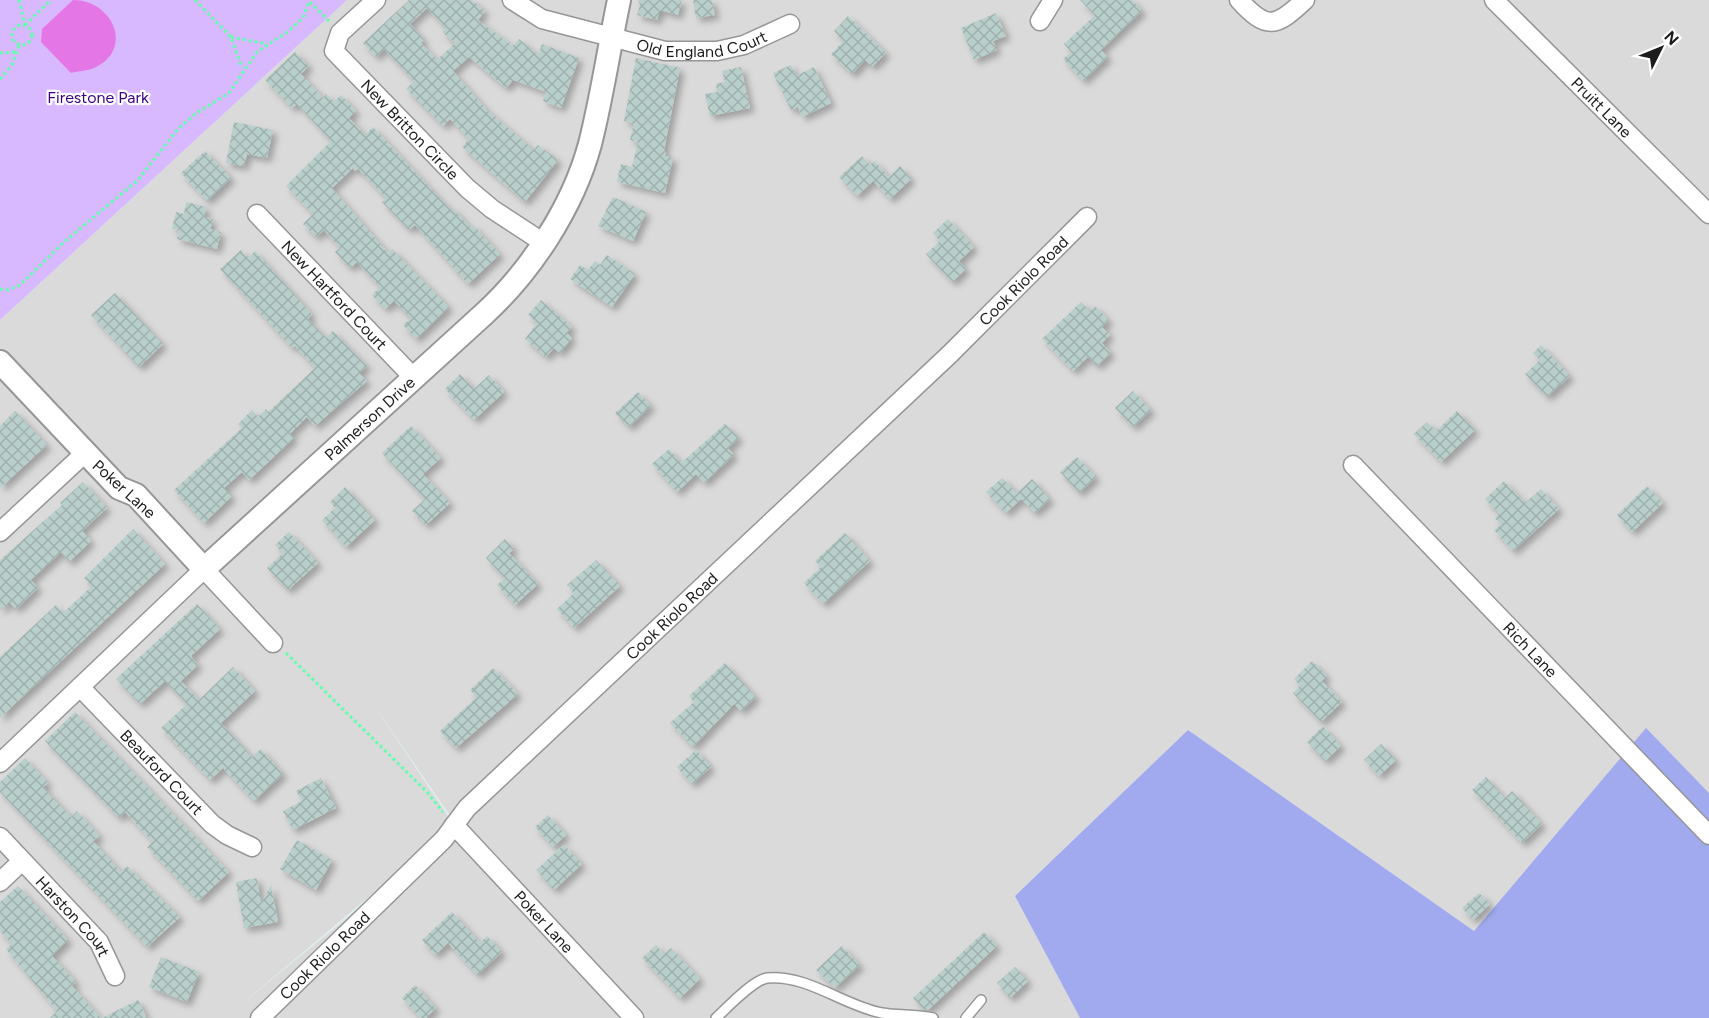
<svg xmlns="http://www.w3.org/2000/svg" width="1709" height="1018" viewBox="0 0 1709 1018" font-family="Figtree,sans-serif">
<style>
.residential{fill:#d9dad9;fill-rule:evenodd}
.grass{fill:#a1aaee}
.park{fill:#d8b8fe}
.pitch{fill:#e576e6}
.building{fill:url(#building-cross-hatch);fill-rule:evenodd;filter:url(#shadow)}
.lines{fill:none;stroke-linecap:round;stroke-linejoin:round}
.service-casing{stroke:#969696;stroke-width:12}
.minor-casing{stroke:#969696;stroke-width:21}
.tertiary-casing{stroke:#969696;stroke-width:26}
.path{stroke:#61ffad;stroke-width:3;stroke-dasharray:3 3;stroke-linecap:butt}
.service{stroke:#fff;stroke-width:9}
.minor{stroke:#fff;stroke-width:18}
.tertiary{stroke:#fff;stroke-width:22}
.labels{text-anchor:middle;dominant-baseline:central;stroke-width:4.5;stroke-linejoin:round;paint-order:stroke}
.street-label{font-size:16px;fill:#1c1c1c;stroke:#fff}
.park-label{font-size:16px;fill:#3d0183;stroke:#fff}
</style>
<defs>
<pattern id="building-cross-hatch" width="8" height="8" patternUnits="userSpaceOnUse" patternTransform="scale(1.5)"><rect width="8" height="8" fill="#b9cfcb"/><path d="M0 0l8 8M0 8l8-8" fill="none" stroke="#9eb1ae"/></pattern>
<filter id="shadow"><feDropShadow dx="4.5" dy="4.5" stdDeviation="3" flood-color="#0004"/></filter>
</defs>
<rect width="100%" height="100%" fill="#e0eeef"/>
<path class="residential" d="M347,0H1709V793L1646,729L1474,931L1188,730L1015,896L1080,1018H0V320ZM369,698L458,827L238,1007L454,825Z"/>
<path class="grass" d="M1646,728L1709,793V1018H1080L1015,896L1188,730L1474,931Z"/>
<path class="park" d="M0,0H347L0,320Z"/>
<path class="pitch" d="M73,0C113,0 135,50 94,68C87,71 78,71 71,73L41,42L42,29Z"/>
<g class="building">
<path d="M409,0H472L485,11L478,20L513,46L519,39L538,55L542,44L579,58L561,108L543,101L546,92L513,80L506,88L469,57L453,71L487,110L534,150L538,145L558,160L525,202L462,147L469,139L450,119L443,126L406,89L414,81L384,49L376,57L363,43ZM427,8L446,28L442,32L455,43L437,60L421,43L424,40L410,24Z"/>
<path d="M638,0H682L678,15L660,10L657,20L637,15L640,5Z"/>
<path d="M693,0H712L715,15L696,18Z"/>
<path d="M1080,0H1132L1142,11L1101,50L1108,57L1083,81L1063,59L1071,52L1064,44L1095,15Z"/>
<path d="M996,13L1006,36L993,41L997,50L974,60L961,28Z"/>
<path d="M848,16L886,53L872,67L865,60L852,74L831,54L844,41L834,31Z"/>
<path d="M295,52L309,66L301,74L323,98L326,94L334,102L341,95L356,111L349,118L365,135L373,127L451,210L453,208L470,227L473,225L500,254L468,284L415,225L409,230L382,202L386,198L358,169L355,171L353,168L332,188L388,253L392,249L449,307L416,339L403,325L411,318L394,301L385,309L372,295L380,287L357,262L350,268L335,252L340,248L324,230L316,237L303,224L313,214L286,186L331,141L297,104L292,108L265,80Z"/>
<path d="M636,58L680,68L664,151L666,152L665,156L673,158L665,193L617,182L621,164L632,167L638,142L630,140L634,123L624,121Z"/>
<path d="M791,65L796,76L814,67L831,103L802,117L798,107L791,110L773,73Z"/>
<path d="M741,67L750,108L710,116L705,94L717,92L716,84L725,82L722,71Z"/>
<path d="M234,122L273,130L267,158L247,154L244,166L226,163Z"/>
<path d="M205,151L231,178L207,201L181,173Z"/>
<path d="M862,156L870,165L874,161L889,177L900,166L911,179L890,199L873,181L857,196L839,177Z"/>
<path d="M613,197L646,212L633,241L598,226Z"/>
<path d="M186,202L206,207L204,217L213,219L210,229L221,232L217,249L177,239L179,230L172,229L176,212L184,214Z"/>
<path d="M948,219L974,247L959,261L966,269L952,282L926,254L940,241L933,233Z"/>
<path d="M241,250L248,258L255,251L312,314L308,319L326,338L333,331L367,366L359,373L367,381L315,426L307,417L290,434L294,438L249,480L242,472L224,488L232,496L204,523L174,490L242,428L238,424L252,410L258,417L266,409L268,412L315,368L295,346L292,348L220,269Z"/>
<path d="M607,255L635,274L612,307L570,279L580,265L588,270L595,261L600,265Z"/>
<path d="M115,293L163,344L139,367L91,315Z"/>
<path d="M541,300L572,327L567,333L572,338L560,353L554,348L546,357L525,339L537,323L528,315Z"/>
<path d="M1081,302L1090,311L1095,306L1109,320L1102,327L1110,335L1102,343L1111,353L1097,366L1088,357L1073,371L1042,339Z"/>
<path d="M1541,345L1570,376L1547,397L1525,374L1540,360L1533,353Z"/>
<path d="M460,374L474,389L489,375L504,392L474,420L445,389Z"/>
<path d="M1133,391L1151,410L1133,427L1115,408Z"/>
<path d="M638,392L651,406L629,427L615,413Z"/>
<path d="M15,411L47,445L0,488V426Z"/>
<path d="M1457,411L1475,430L1441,462L1414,434L1427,422L1436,431Z"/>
<path d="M725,424L739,438L728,448L734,455L704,483L696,474L677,492L652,464L669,449L681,463Z"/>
<path d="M411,426L441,458L423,474L450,503L426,525L412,511L425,499L382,453Z"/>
<path d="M1077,457L1096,477L1079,493L1060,472Z"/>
<path d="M1002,478L1017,493L1032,479L1050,499L1035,513L1021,499L1006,513L986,492Z"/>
<path d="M1504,481L1525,503L1541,489L1559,509L1513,551L1494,530L1501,525L1495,518L1499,514L1485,499Z"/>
<path d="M83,482L107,508L82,531L91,541L69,562L61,552L31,580L38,588L16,609L9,602L0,611V560L62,505L60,503Z"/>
<path d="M1647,486L1663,503L1632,532L1617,515Z"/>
<path d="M345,487L375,520L346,547L322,520L335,508L330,502Z"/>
<path d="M133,529L165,564L0,718V657L56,605L63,613L92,586L84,578Z"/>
<path d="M289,532L318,563L288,590L267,568L283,553L275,545Z"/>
<path d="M845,533L870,561L823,604L804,583L821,567L815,561Z"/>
<path d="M505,539L514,549L509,553L538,584L515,605L497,585L505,578L486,558Z"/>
<path d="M596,560L620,586L574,628L557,609L574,593L567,585Z"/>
<path d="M197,604L220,629L191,656L198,665L181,681L199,700L233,667L255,691L221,723L252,757L261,749L283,774L254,801L223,768L210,780L161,728L187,704L165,681L140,704L116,679Z"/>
<path d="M1312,661L1327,676L1322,681L1342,702L1321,722L1293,693L1300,686L1294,679Z"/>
<path d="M725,663L756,697L741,711L734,704L693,747L670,723L694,702L689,696Z"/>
<path d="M493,668L518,694L456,748L440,731L477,697L470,690Z"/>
<path d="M75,712L229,872L198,901L147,847L153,842L125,812L119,818L45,741Z"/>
<path d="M1323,726L1341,746L1325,761L1307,742Z"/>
<path d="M1381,744L1396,760L1379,776L1364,760Z"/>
<path d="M696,750L711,767L692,784L677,767Z"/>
<path d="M25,758L48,783L43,787L71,817L77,811L100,836L93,841L121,872L127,866L180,917L147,947L0,792V782Z"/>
<path d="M1486,777L1505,798L1512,791L1542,824L1522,843L1472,790Z"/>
<path d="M321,778L336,808L293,830L283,811L302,801L296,791Z"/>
<path d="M548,815L566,835L553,847L535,827Z"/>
<path d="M297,840L332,860L316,890L280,869Z"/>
<path d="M564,845L582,864L554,890L536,870Z"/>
<path d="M257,878L261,903L271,885L278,922L244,928L236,882Z"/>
<path d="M18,886L68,940L52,956L76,982L72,986L101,1018H50L57,1011L6,949L12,944L0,931V902Z"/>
<path d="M1479,893L1490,904L1473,920L1462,908Z"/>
<path d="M452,912L480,943L487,936L502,952L477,975L448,943L435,955L422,940Z"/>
<path d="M984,932L997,946L928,1010H925L913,998Z"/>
<path d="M656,945L664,954L671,948L700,979L680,998L642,958Z"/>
<path d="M842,946L860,965L835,988L816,970Z"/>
<path d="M161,957L199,972L187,1002L149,987Z"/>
<path d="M1015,967L1028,981L1010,998L997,983Z"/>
<path d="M415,985L436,1008L426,1018H420L402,998Z"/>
<path d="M138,1000L147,1018H102Z"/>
</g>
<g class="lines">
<defs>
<g id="service">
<path d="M716,1018C727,1008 753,980 767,978C807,974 844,1006 882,1013C899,1016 916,1014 933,1018"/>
<path d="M966,1018L981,1000"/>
</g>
<g id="minor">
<path id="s1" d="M376,0L340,33L334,51L467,188L492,209L544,243"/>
<path id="s2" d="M512,0L542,19L665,51H717L744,45L790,24"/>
<path d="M1239,0C1267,31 1276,27 1305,0"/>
<path id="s3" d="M1494,0L1709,214"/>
<path d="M1040,21L1053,0"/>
<path id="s4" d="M257,214L413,377"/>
<path id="s5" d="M1353,465L1709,835"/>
<path d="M0,532L85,453"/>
<path id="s6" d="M80,687L212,824L227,835L252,847"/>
<path d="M0,763L204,569L273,643"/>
<path id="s7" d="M454,825L634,1018"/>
<path id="s8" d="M0,837L99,942L115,976"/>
<path d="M0,882L22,861"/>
<path id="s9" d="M260,1018L444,839L467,808L950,354L1087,217"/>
</g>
<g id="tertiary">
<path id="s10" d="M0,362L119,488L136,495L204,569L484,314C531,271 573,207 590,144C602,97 609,48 619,0"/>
</g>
</defs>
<use href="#service" class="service-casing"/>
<use href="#minor" class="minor-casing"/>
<use href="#tertiary" class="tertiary-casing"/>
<g class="path">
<path d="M19,0L25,25"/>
<path d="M195,0L231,37L242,68"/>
<path d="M310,2L331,23"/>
<circle cx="22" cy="35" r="10"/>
<path d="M25,25L51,0"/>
<path d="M231,37L267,44"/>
<path d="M0,53L17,52"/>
<path d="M0,79L12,65L19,45"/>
<path d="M0,289L8,290L20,285L64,242L138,180L177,130L195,114L229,93L257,52L286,33L303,18L309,1"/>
<path d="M286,653L427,792L443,812"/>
</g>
<use href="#service" class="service"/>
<use href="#minor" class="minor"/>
<use href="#tertiary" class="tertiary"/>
</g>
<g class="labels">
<g class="street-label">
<text stroke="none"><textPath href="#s2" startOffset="200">Old England Court</textPath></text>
<text stroke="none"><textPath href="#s3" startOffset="152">Pruitt Lane</textPath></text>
<text stroke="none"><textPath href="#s1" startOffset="177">New Britton Circle</textPath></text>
<text stroke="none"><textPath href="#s9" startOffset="1062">Cook Riolo Road</textPath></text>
<text stroke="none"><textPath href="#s4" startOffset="112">New Hartford Court</textPath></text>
<text stroke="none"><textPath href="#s10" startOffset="516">Palmerson Drive</textPath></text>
<text transform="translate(124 489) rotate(42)">Poker Lane</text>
<text stroke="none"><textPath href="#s9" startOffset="576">Cook Riolo Road</textPath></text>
<text stroke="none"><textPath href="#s5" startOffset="256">Rich Lane</textPath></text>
<text stroke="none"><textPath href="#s6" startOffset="118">Beauford Court</textPath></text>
<text stroke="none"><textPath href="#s8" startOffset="108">Harston Court</textPath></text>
<text stroke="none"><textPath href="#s7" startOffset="132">Poker Lane</textPath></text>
<text stroke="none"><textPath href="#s9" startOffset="90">Cook Riolo Road</textPath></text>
</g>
<g class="park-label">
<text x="98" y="97">Firestone Park</text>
</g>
</g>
<g transform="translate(1661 48) rotate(47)" stroke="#ffffff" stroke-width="4.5" paint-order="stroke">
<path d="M0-4.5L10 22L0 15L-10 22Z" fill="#1c1c1c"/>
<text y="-9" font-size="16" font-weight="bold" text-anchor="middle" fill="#1c1c1c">N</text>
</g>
</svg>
